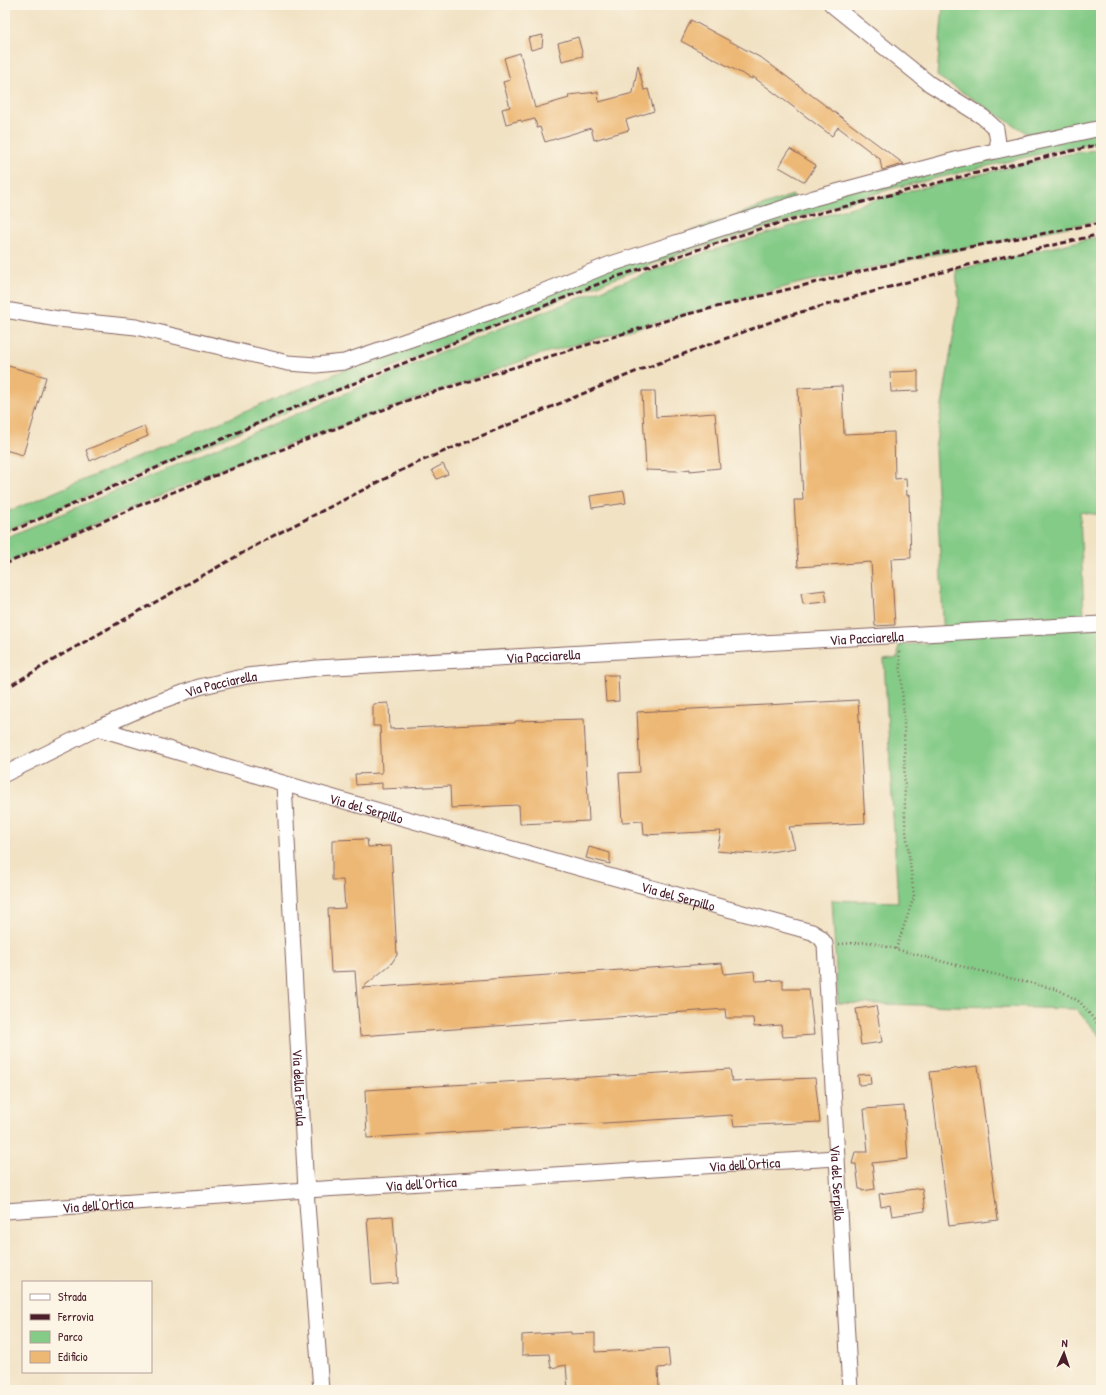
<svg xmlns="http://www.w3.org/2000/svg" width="1106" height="1395" viewBox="0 0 1106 1395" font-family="'Patrick Hand',sans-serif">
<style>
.green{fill:#84cb87;stroke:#677559}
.building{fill:#edb874}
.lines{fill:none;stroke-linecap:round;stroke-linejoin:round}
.street-casing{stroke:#846361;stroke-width:17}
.path{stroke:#846361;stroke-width:2.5;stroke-dasharray:1 3;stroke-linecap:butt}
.street{stroke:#fff;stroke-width:15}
.rail{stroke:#4a1f2b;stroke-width:3;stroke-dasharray:6 3;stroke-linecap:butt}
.labels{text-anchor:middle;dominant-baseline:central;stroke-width:3.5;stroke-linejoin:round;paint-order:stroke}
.street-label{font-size:14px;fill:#4a1f2b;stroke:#fcf5e5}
</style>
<rect width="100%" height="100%" fill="#fcf5e5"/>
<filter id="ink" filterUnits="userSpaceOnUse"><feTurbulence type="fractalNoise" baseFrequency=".025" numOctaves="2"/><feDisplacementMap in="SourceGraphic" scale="8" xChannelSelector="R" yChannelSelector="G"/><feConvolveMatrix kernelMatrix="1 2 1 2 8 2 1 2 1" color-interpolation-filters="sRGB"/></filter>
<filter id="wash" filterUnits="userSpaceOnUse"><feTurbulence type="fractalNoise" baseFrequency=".012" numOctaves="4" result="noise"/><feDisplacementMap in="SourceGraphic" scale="16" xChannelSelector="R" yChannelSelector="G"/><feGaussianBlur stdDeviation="0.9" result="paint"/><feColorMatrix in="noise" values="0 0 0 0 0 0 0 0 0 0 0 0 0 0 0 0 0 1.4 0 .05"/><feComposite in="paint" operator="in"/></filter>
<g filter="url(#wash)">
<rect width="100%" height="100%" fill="#f1e2c4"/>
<g class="green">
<path d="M943,5H1101V143L1061,149L890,189L674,256L485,328L5,531V513L589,267L793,195L799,202L1031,136L937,76Z"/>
<path d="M1101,149V220L800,283L541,354L229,466L5,563V538L487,333L676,262L891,195L1063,155Z"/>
<path d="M1101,236V515L1080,512L1084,618L1101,617V1037L1076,1009L838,1003L832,900L898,902L884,660L898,658L899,645L944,642L935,449L959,301L956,270Z"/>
</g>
<g id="blocks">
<g class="building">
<path d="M691,20L763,59L904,164L882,170L880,159L838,127L832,136L752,76V79L681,41Z"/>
<path d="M543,35L542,47L531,50L528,38Z"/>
<path d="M578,37L583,56L562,61L558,43Z"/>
<path d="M520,53L535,108L569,98L568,95L598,92L599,102L633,93L638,65L644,90L648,89L654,111L626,120L629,130L594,140L591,128L545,142L540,127L537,128L535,119L522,122L521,120L506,124L502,109L510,107L503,82L510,80L504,58Z"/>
<path d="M790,149L816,165L805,182L779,167Z"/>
<path d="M5,365L46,377L23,455L5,450Z"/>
<path d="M918,371V391L891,392L890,372Z"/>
<path d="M842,386L844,434L894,432L895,479L906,478L907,496L909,495L911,558L891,559L895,625L875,626L871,562L798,567L794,500H803L798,388Z"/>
<path d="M642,391H655L656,417L715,413L720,468L690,471V469L677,471L646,470Z"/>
<path d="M144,426L148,436L90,461L86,450Z"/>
<path d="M443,464L448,474L437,479L432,470Z"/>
<path d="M624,491L626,503L592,508L590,496Z"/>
<path d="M825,590L827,602L803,604L801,593Z"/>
<path d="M604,675H618L619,701L606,702Z"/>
<path d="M858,700L865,823L789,827L795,848L758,854L738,853L717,851L721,831L644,835L643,821L622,822L619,773L640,772L637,712Z"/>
<path d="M388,703V705H389L390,729L515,723V721L584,719L589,821L520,824L519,805L451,808L450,786L382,789V783L356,785L355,774L382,773L380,726H373V704Z"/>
<path d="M367,839L368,847L391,846L397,955L391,964L362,988L722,963L724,974L754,971L755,981L783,980V989H809L814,1035L783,1037L781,1025L754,1027L753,1018H726L725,1009L360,1036L355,971L331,972L328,909L345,908L343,880H332V840Z"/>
<path d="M589,847L610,853V864L586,858Z"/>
<path d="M876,1006L882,1042L861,1045L856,1009Z"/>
<path d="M978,1066L998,1220L949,1226L930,1072Z"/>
<path d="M730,1069L732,1081L815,1078L820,1122L734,1126L732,1115L367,1138L365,1090Z"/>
<path d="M870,1074L871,1084L859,1085L858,1075Z"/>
<path d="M904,1106L908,1159L872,1163L875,1189L862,1191L861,1189H859L856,1164H852L855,1152H868L864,1109Z"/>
<path d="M922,1188L925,1211L892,1216L890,1205L881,1207L879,1194Z"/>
<path d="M393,1216L398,1283L372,1285L367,1218Z"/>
<path d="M571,1332V1334L595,1333V1352L668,1348L670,1367L658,1368L659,1388L627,1390H568L566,1365L551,1368L549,1354L522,1355V1335Z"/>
</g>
</g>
</g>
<g filter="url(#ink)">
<use href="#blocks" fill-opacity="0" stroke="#846361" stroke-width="1"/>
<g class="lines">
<defs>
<g id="street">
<path d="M832,5L930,84L983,117L996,129L999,150"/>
<path d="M5,310L58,319L136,327L288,363L316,365L344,362L505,307L608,265L814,198L963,158L1101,128"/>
<path id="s1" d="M98,728C335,800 573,867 812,932L820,937L825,944L850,1390"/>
<path id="s2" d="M5,774L98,728L150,705L199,687L247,676L317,668L1101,624"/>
<path id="s3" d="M284,784L306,1190L321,1390"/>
<path id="s4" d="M5,1211L306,1190L837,1158"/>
</g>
</defs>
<use href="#street" class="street-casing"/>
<g class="path">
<path d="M839,944L869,942L952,964L1059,990L1080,1002L1101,1028"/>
<path d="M896,949L914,897L905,822L904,716L899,649"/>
</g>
<use href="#street" class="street"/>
<g class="rail">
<path d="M5,534L286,411L613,278L765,227L968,175L1101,144"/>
<path d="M5,564L145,503L411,399L684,315L931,254L1101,223"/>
<path d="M5,689L65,653L271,537L414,464L640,370L787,316L964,266L1101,234"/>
</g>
</g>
</g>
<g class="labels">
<g class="street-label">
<text stroke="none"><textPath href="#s2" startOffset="883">Via Pacciarella</textPath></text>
<text stroke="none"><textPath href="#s2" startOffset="559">Via Pacciarella</textPath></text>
<text stroke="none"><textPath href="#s2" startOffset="235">Via Pacciarella</textPath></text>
<text stroke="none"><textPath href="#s1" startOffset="280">Via del Serpillo</textPath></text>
<text stroke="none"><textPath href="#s1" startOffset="604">Via del Serpillo</textPath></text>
<text stroke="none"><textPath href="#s3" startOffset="304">Via della Ferula</textPath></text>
<text stroke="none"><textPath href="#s4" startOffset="741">Via dell'Ortica</textPath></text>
<text stroke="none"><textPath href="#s4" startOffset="417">Via dell'Ortica</textPath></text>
<text stroke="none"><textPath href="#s1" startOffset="1000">Via del Serpillo</textPath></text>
<text stroke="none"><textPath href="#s4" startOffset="93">Via dell'Ortica</textPath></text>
</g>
</g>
<rect width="1106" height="1395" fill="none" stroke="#fcf5e5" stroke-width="20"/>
<rect x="22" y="1281" width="130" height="92" fill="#fcf5e5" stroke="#b59f9b"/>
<rect x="30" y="1294" width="20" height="6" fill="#ffffff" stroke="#b59f9b"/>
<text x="58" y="1301" font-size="12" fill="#4a1f2b">Strada</text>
<rect x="30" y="1314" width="20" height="6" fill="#4a1f2b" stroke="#b59f9b"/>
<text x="58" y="1321" font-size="12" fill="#4a1f2b">Ferrovia</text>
<rect x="30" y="1331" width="20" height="12" fill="#84cb87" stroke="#b59f9b"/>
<text x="58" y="1341" font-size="12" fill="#4a1f2b">Parco</text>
<rect x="30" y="1351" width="20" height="12" fill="#edb874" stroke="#b59f9b"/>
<text x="58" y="1361" font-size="12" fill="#4a1f2b">Edificio</text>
<g transform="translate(1064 1353) rotate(3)" stroke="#fcf5e5" stroke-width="3" paint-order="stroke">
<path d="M0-3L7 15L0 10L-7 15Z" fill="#4a1f2b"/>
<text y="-6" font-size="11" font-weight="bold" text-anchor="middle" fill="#4a1f2b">N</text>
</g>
</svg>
